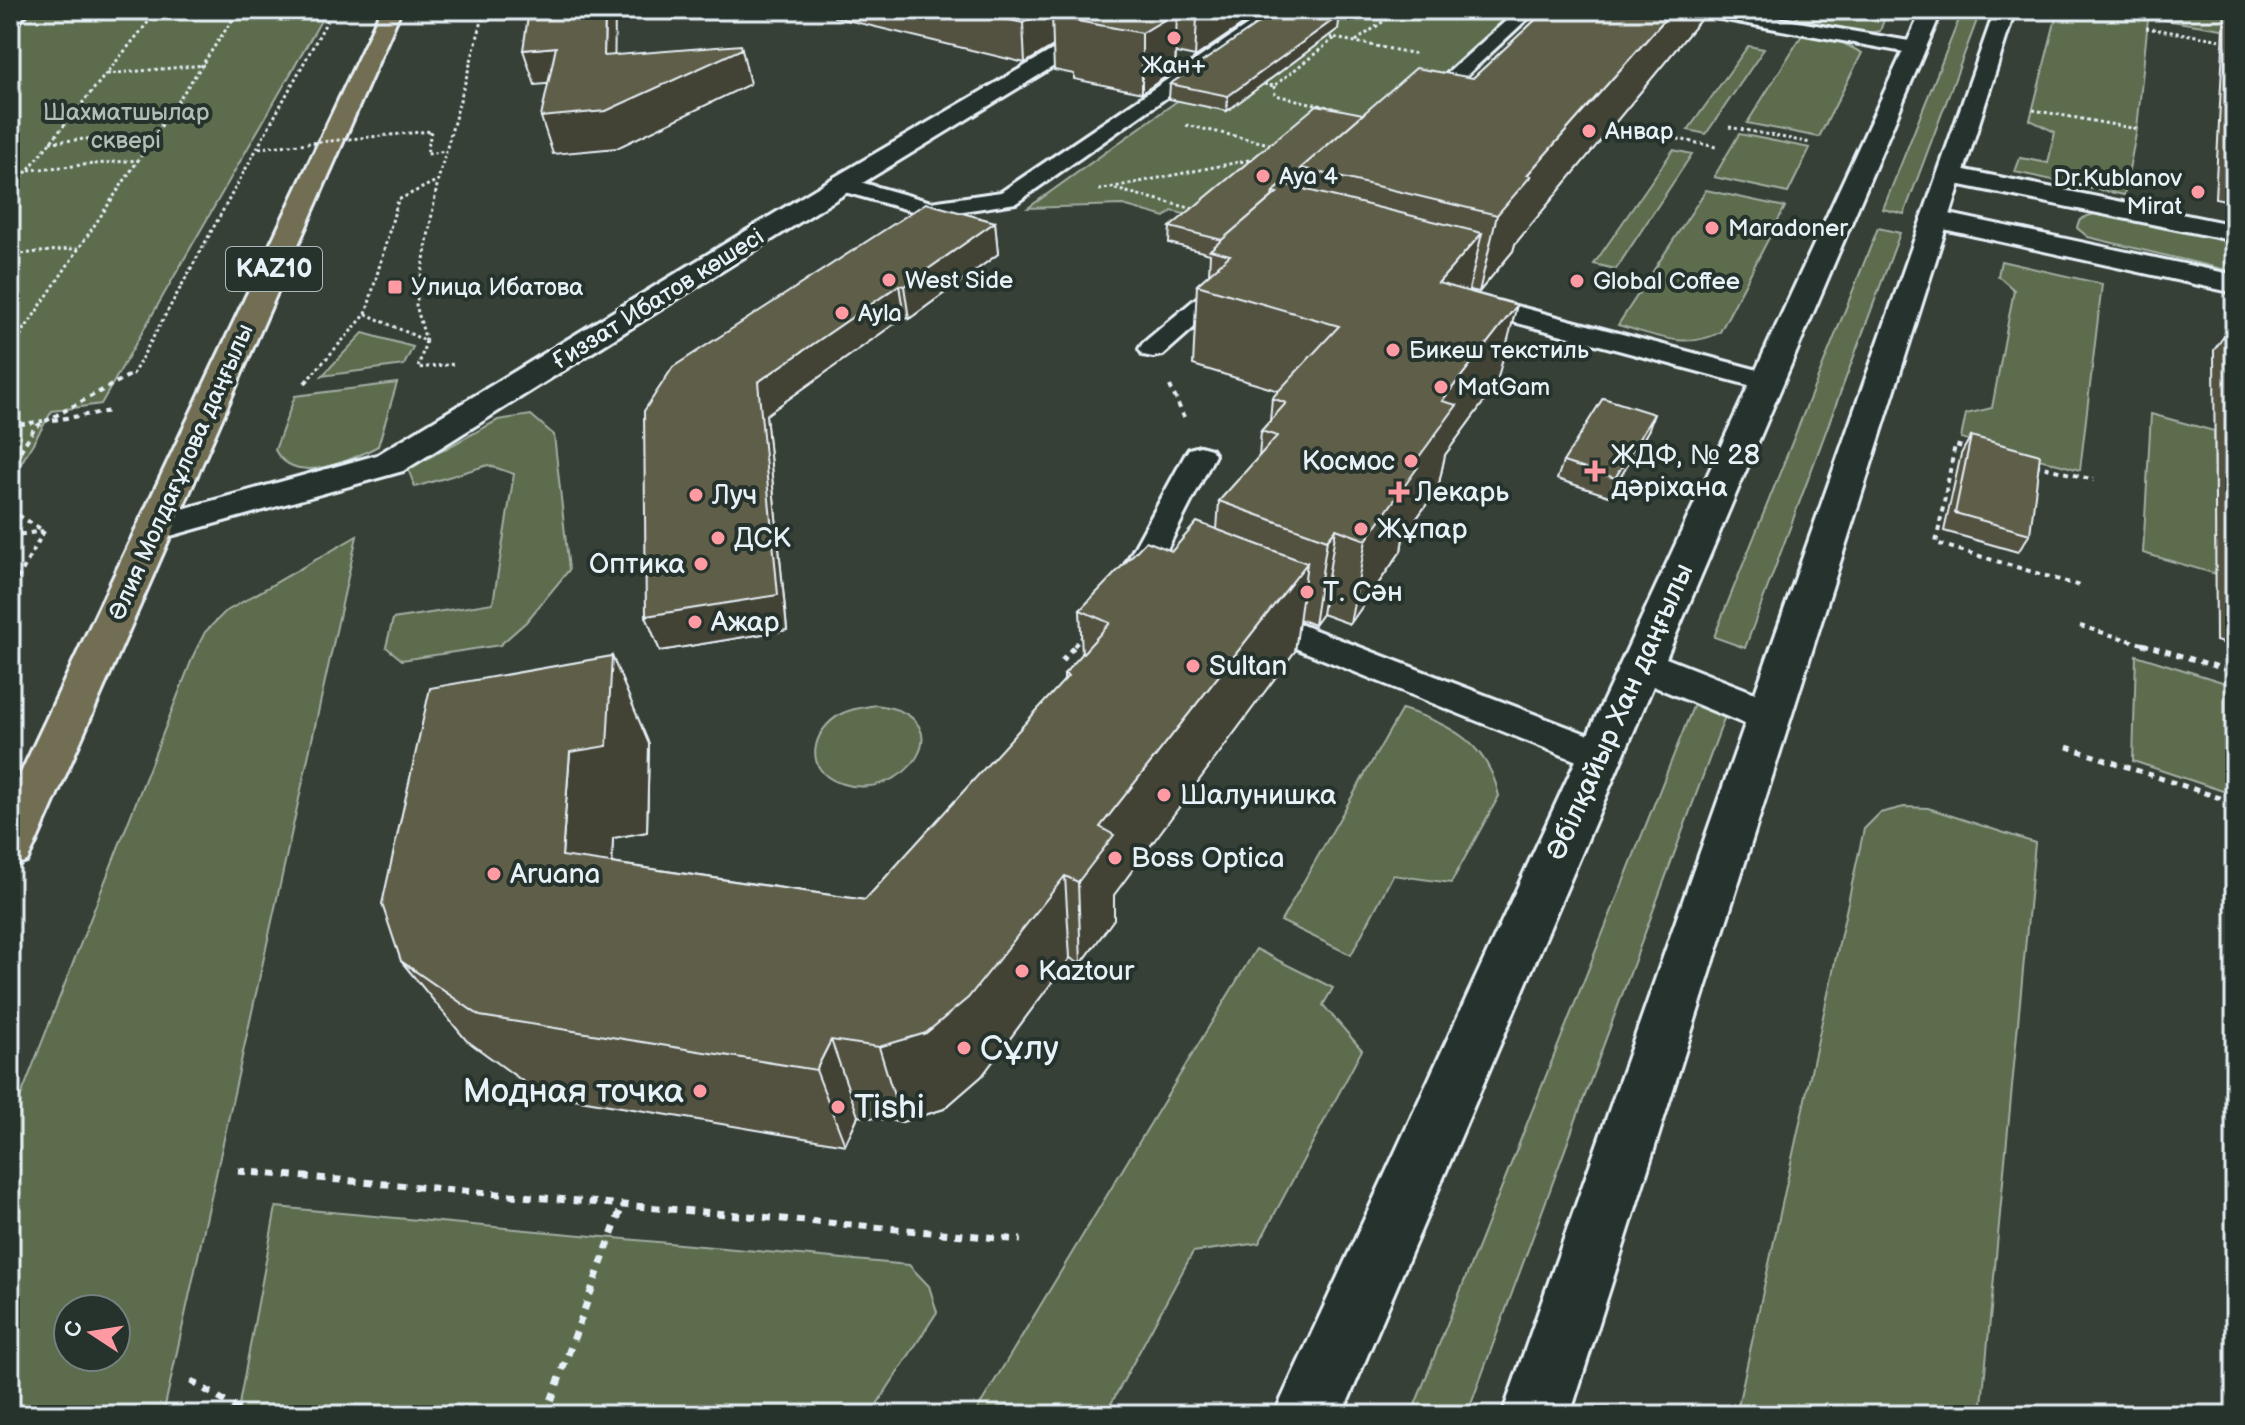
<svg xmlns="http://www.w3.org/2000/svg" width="2245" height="1425" viewBox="0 0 2245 1425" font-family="'Balsamiq Sans',sans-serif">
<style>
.green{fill:#5c6c4e;stroke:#a2aea3;stroke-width:2;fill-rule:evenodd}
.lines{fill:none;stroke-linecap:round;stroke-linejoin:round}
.service-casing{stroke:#e8f1f8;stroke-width:6}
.minor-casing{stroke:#e8f1f8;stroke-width:6}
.tertiary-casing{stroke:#e8f1f8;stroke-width:6}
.secondary-casing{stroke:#e8f1f8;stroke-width:6}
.primary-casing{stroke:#e8f1f8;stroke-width:6}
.path-far3{stroke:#e8f1f8;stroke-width:3;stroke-dasharray:3 3;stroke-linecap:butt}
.path-far2{stroke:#e8f1f8;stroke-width:4;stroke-dasharray:5 5;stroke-linecap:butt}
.path-far1{stroke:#e8f1f8;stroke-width:5;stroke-dasharray:6 6;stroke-linecap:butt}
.path{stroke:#e8f1f8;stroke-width:7;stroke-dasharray:8 8;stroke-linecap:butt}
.service{fill:#26332d;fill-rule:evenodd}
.minor{fill:#26332d;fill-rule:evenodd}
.tertiary{fill:#26332d;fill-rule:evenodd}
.secondary{fill:#26332d;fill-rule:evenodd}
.primary{fill:#726e52;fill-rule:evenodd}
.path-bridge{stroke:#e8f1f8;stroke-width:3;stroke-dasharray:3 3;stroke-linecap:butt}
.wall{fill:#525140;stroke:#e8f1f8;stroke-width:2}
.shaded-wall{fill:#424234;stroke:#e8f1f8;stroke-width:2}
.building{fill:#5f5e4a;stroke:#e8f1f8;stroke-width:2}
.poi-dot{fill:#ff9aa2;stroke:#26332d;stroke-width:3}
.labels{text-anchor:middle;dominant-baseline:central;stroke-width:8;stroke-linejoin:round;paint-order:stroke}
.far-poi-label{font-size:24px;fill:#e8f1f8;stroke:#26332d;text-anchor:start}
.far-park-label{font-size:24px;fill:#b0bcb4;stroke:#26332d}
.far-street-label{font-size:24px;fill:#e8f1f8;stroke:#26332d}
.shield{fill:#26332d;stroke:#aeb8bb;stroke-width:2}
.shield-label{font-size:26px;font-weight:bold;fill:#e8f1f8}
.poi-label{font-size:28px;fill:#e8f1f8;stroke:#26332d;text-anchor:start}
.street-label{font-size:28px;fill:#e8f1f8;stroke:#26332d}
.near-poi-label{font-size:34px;fill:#e8f1f8;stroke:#26332d;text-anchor:start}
</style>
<rect width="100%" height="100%" fill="#374036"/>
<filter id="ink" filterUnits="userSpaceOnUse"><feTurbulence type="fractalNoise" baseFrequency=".0125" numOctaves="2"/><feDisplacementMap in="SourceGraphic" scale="16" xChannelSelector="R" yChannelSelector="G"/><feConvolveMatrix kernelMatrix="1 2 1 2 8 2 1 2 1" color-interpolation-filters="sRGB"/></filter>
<g filter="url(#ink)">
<g class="green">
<path d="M33,10H327L101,404L52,411L10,482V34Z"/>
<path d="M1304,10H1519L1277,223L1229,225L1172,211L1165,217L1123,205L1028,208Z"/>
<path d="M1802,10H1880L1884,20L1880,31L1864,34L1793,23Z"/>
<path d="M2058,10H2149L2137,129L2124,195L2015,172L2020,158L2048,163L2055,132L2030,120Z"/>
<path d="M2164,10H2235V31L2164,20Z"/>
<path d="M1960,17L1977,20L1904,214L1883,209Z"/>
<path d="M1802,35L1841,42L1862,53L1819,137L1747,123Z"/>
<path d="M1748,46L1764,49L1706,134L1688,130Z"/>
<path d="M1739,134L1810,148L1788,193L1714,177Z"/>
<path d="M1673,150L1692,154L1616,269L1594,264Z"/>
<path d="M1706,190L1785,207L1720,332C1687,351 1652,334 1618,325Z"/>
<path d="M2094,214L2235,241V272L2088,237L2077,228C2078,218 2085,217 2094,214Z"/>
<path d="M1878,228L1900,233L1745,648L1714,637Z"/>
<path d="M2001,261L2102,284L2080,470L1961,438L1966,414L1992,408L2014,290L1998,276Z"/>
<path d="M363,333L413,347L404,365L322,376Z"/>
<path d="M397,383L378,446C350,461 295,487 275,450L295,396Z"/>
<path d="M2151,414L2214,431L2216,574L2143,553Z"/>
<path d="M531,415L554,435L569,570L526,622L500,645L402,660L386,647L393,619L493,603L514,474L488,465L415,487L408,469L498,420Z"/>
<path d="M357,536L163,1415H10V1124L194,654L205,632L225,612ZM68,1309H116V1357H68Z"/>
<path d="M2136,655L2235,686V795L2133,761Z"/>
<path d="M1694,704L1725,716L1467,1415H1411Z"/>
<path d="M876,705C967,716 907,805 840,783C802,770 812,730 841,714C852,708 864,707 876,705Z"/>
<path d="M1402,709C1450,724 1488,743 1499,796L1451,883L1393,875L1351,955L1281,921Z"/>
<path d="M1904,807L1928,808L2035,843L1981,1415H1736L1864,829L1880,813Z"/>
<path d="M1256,949L1333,988L1323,1005L1362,1050L1259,1243L1193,1252L1105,1415H974Z"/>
<path d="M276,1207L909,1265L929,1286L937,1312L870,1415H237Z"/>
</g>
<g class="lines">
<defs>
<g id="service">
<path d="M1270,10H1291L1016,203L930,216L834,189L831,184L834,179L842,177L931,202L1001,192Z"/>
<path d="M1518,10H1537L1425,114H1411L1408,110L1411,106Z"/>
<path d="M1689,10H1729L1915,42L1924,48L1915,54L1698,15Z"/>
<path d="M1235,270L1244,273L1248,278L1244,283L1163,355L1153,357L1143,355L1139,349L1143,343L1226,273Z"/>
<path d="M1467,293L1777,375L1781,381L1777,387L1767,390L1458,307L1454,301L1458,295Z"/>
<path d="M1200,446L1211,449L1215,455L1158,567L1168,571L1173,579L1168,587C1152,591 1130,587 1121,572L1185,455L1189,449Z"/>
<path d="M1250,605L1615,745L1621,755L1615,765L1601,770L1587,765L1238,625L1232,617L1238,609Z"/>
</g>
<g id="minor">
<path d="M10,10H30L17,24L10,26Z"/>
<path d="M1121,10H1146L851,190L403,471L156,540L143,536L137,528L143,520L377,455L833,178Z"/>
</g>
<g id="tertiary">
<path d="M1950,167L2235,225V241L1941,181L1937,175L1941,169Z"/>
<path d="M1935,211L2235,275V293L1925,225L1921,219L1925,213Z"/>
</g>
<path id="secondary" d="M1922,10H1942L1666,658L1755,693L1995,10H2015L1570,1415H1502L1745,724L1653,686L1342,1415H1274Z"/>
<path id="primary" d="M381,10H401L34,847L27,861L10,867V796Z"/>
</defs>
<use href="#service" class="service-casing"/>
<use href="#minor" class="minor-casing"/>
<use href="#tertiary" class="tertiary-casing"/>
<use href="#secondary" class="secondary-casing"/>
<use href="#primary" class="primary-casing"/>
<g class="path-far3">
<path d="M2146,28L2235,42"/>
<path d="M1335,38L1416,54"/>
<path d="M1356,41L1399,10"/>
<path d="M107,74L204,65"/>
<path d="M1258,83L1274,86L1335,38L1323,36"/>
<path d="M1274,86L1275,95L1337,109"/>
<path d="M2033,110L2137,129"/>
<path d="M1186,125L1274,145"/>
<path d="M1613,125L1716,147"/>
<path d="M1729,127L1811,143"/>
<path d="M431,131L427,154L446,151"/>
<path d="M50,142L158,133"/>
<path d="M29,170L138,160"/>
<path d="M1115,189L1198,210"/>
<path d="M1099,190L1254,159"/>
<path d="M10,192L158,10"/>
<path d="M10,255L80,248"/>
<path d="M366,314L426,341L418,368L455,364"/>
<path d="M10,330L25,329"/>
<path d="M426,341L416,305L438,180L485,10"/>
<path d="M10,351L239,10"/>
<path d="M127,377L133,374L333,10"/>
<path d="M310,377L366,314L398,200L438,180"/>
</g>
<g class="path-far2">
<path d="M305,383L312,375"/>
<path d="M1170,386L1184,417"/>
<path d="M53,420L111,411"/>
<path d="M10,426L43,421"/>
<path d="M1971,449L1955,445L1936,543L2083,587"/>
<path d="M2035,465L2094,480"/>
<path d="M10,468L35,427L130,375"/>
<path d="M10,510L44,531L10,593"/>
<path d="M10,536L43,531"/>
<path d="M2080,626L2149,646"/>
<path d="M1074,646L1085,634"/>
</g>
<g class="path-far1">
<path d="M2142,644L2235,672"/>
<path d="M1062,661L1076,644"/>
<path d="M2067,747L2235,803"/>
</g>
<g class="path">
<path d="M238,1171L1021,1240"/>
<path d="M191,1381L248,1415"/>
<path d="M546,1415L622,1206"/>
</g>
<use href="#service" class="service"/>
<use href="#minor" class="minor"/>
<use href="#tertiary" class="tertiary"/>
<use href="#secondary" class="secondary"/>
<use href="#primary" class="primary"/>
<path class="path-bridge" d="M259,148L431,131"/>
</g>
<g class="wall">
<path d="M833,10H1260V13L1195,57L1176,53L1175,70L1142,93L1074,79V74L1054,70L1053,46L1025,63L834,17Z"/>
<path d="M1546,10H1703L1700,20L1515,244L1513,251L1479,292L1469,290L1468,292L1496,385L1445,455L1438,488L1403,538L1401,551L1350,624L1322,614L1314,625L1299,619L1295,651L1114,895V919L1081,964L1070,958L982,1076L944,1109L902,1122L858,1116L845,1145L539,1093L466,1040L401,961L649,744L647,832L613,838L612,863L865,900L1064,681V674L1082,655L1080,610L1172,551L1217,530L1219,501L1259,457L1261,431L1270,421L1272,398L1279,391L1193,365L1197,285L1209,274L1210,254L1169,243L1170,227L1363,114L1473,78Z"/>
<path d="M2225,10H2235V202L2215,198Z"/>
<path d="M1338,29L1227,111L1169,99L1170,84Z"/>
<path d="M995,222L998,254L909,319L904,317L766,415L787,630L660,651L646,616L673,367Z"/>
<path d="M2235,321V647L2216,641L2214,350Z"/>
<path d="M1648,431L1609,496L1557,479L1563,462Z"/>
<path d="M1971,436L2030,534L2018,552L1944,531L1961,454Z"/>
</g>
<g class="shaded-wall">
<path d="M605,10H615L614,91L604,56Z"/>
<path d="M1046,10H1075L1052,11L1053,46L1025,63L1023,23Z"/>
<path d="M1208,10H1260V13L1195,57L1197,17Z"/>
<path d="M1673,10H1703L1700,20L1515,244L1513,251L1479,292L1497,215L1527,175Z"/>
<path d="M1177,12L1175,70L1142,93V33Z"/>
<path d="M1340,15L1338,29L1227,111L1228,96Z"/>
<path d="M556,47L567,82L535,85L523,50Z"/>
<path d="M742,49L750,84L617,148L553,154L541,117Z"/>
<path d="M995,222L998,254L909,319L904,286Z"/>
<path d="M1482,233L1464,311L1438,283Z"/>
<path d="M899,285L904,317L766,415L787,630L660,651L646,616L758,382Z"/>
<path d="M1517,305L1496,385L1445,455L1438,488L1403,538L1401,551L1350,624L1366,540L1413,465L1442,401Z"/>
<path d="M1654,414L1648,431L1609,496L1615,478Z"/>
<path d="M1336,529L1322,614L1314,625L1327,540Z"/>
<path d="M1307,563L1295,651L1114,895V919L1081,964L1078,882L1100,827Z"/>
<path d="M612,656L649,744L647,832L613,838L609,939L562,856L570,752Z"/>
<path d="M1065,876L1070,958L982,1076L944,1109L902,1122L879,1047Z"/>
<path d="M831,1040L858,1116L845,1145L816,1070Z"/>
</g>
<g class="building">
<path d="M529,10H605L604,56L741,45L742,49L606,111L541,117L556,47L523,50Z"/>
<path d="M965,10H1046L1023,23Z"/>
<path d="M1054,10H1167L1177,12L1142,33L1072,20L1078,17L1052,11Z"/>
<path d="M1167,10H1208L1197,17Z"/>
<path d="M1278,10H1313L1340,15L1228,96L1170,84Z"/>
<path d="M1546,10H1673L1527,175L1531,176L1497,215L1301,168L1416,68L1473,78Z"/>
<path d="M1317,105L1363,114L1301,168L1299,188L1283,184L1273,192L1272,197L1222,240L1170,227Z"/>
<path d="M1283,184L1482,233L1438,283L1517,305L1442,401L1457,405L1413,465L1418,467L1366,540L1336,529L1327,540L1219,501L1277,436L1261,431L1286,403L1272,398L1339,326L1197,285L1230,255L1210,250L1277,193L1273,192Z"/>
<path d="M926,203L995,222L904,286L899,285L758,382L778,595L646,616L644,411L673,367Z"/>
<path d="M1603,398L1654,414L1615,478L1563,462Z"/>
<path d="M1971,436L2040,455L2030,534L1955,513Z"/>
<path d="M1197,522L1307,563L1100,827L1114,835L1078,882L1065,876L968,998L926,1033L879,1047L831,1040L816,1070L480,1016L401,961L382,904L430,688L612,656L607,746L570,752L562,856L865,900L1068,676L1064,674L1110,623L1080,610L1146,541L1172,551Z"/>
</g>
</g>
<g class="poi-dot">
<circle cx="1174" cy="38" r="8"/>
<circle cx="1589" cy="131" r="8"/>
<circle cx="1263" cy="176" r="8"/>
<circle cx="2198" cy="192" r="8"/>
<circle cx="1712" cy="228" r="8"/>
<circle cx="889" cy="280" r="8"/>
<circle cx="1577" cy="281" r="8"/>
<rect x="387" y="279" width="16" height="16" rx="4"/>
<circle cx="842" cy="313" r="8"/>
<circle cx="1393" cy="350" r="8"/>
<circle cx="1441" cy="387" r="8"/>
<circle cx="1411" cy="461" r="8"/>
<path d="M1591 459h8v8h8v8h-8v8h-8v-8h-8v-8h8z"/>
<path d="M1395 480h8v8h8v8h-8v8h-8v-8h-8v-8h8z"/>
<circle cx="696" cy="495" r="8"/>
<circle cx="1361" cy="529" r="8"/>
<circle cx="718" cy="538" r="8"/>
<circle cx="701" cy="564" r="8"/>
<circle cx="1307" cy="592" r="8"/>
<circle cx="695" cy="622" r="8"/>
<circle cx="1193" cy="666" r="8"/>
<circle cx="1164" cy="795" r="8"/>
<circle cx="1115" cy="858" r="8"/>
<circle cx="494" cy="874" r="8"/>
<circle cx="1022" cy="971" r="8"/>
<circle cx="964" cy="1048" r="8"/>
<circle cx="700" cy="1091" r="8"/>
<circle cx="838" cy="1107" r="8"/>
</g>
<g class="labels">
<g class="far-poi-label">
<text x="1174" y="65" text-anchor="middle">Жан+</text>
<text x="1605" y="131">Анвар</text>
<text x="1279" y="176">Aya 4</text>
<text x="2182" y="178" text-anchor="end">Dr.Kublanov<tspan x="2182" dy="28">Mirat</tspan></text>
<text x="1728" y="228">Maradoner</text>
<text x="905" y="280">West Side</text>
<text x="1593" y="281">Global Coffee</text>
<text x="411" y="287">Улица Ибатова</text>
<text x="858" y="313">Ayla</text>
<text x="1409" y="350">Бикеш текстиль</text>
<text x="1457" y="387">MatGam</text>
</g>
<g class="far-park-label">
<text x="126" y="112">Шахматшылар<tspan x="126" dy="28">сквері</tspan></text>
</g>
<g class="far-street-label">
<text transform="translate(658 299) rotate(-32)">Ғиззат Ибатов көшесі</text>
<text transform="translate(181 472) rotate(-66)">Әлия Молдағұлова даңғылы</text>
</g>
<rect class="shield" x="226" y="247" width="96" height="44" rx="6"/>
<g class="shield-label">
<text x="274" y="269">KAZ10</text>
</g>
<g class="poi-label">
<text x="1611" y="455">ЖДФ, № 28<tspan x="1611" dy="32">дәріхана</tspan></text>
<text x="1395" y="461" text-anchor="end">Космос</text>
<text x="1415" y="492">Лекарь</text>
<text x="712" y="495">Луч</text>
<text x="1377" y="529">Жұпар</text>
<text x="734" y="538">ДСК</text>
<text x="685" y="564" text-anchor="end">Оптика</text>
<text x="1323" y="592">Т. Сән</text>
<text x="711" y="622">Ажар</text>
<text x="1209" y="666">Sultan</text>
<text x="1180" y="795">Шалунишка</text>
<text x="1131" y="858">Boss Optica</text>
<text x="510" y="874">Aruana</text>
<text x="1038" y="971">Kaztour</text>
</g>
<g class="street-label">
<text transform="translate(1620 712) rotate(-66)">Әбілқайыр Хан даңғылы</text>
</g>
<g class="near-poi-label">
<text x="980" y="1048">Сұлу</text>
<text x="684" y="1091" text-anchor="end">Модная точка</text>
<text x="854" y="1107">Tishi</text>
</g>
</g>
<rect width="2245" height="1425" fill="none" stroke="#26332d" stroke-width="40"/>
<rect x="20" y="20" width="2205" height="1385" fill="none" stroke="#e8f1f8" stroke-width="3" filter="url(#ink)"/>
<g transform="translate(92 1333) rotate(282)"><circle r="38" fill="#26332d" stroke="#747f7e" stroke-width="2"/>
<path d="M0-6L14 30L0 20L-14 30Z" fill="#ff9aa2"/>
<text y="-12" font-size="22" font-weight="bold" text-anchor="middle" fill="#e8f1f8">С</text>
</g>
</svg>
